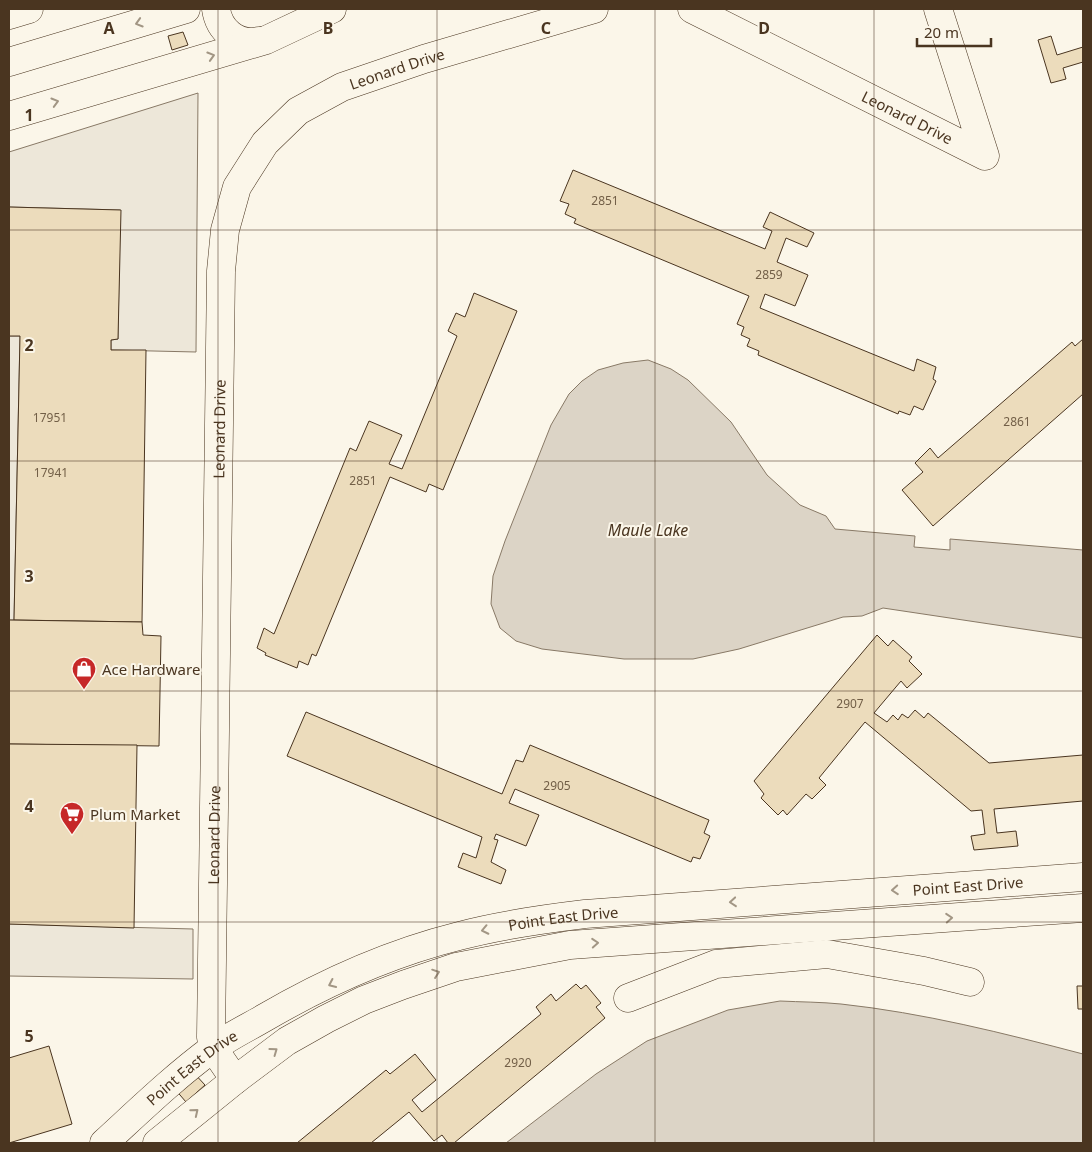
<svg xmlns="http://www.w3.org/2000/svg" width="1092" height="1152" viewBox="0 0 1092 1152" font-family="'Noto Sans',sans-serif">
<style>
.parking{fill:#ede7d9;stroke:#887966}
.water{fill:#dcd4c6;stroke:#887966}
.building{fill:#ecdcbc;stroke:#4a3520}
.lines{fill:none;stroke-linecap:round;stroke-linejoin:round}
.minor-casing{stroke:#4a3520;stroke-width:29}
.minor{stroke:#fbf6e9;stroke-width:28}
.oneway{stroke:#a29684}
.grid{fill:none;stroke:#4a3520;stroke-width:1;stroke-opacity:0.55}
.labels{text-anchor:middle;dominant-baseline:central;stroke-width:4;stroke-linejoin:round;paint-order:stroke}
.number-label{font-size:12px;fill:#725f47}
.street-label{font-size:15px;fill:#4a3520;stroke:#fbf6e9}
.poi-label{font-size:15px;fill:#4a3520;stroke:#fbf6e9;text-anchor:start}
.water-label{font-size:16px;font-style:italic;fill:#4a3520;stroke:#fbf6e9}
.grid-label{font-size:16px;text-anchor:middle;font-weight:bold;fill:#4a3520;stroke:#fbf6e9;stroke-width:4;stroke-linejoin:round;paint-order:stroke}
</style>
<rect width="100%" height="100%" fill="#fbf6e9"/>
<g class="parking">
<path d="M198,93L196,352L111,350V340L118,339L120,210L9,207V152Z"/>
<path d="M9,336H20L14,620H9Z"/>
<path d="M9,924L193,929V979L9,976Z"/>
</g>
<g class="water">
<path d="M648,360L671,369L688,380L731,422L767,475L800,505L826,516L835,529L915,536L914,547L950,550V539L1083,550V638L883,608L862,616L843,617L739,649L693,659H624L542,649L516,641L500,628L491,604L493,576L505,541L551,425L569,394L582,381L598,370L623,363Z"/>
<path d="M780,1001C801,1002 821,1002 841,1004C924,1013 1003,1033 1083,1054V1143H506L596,1074L647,1041L728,1010Z"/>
</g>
<g class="building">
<path d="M183,32L188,45L172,50L168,36Z"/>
<path d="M1051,36L1057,55L1083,47V62L1063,68L1066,79L1051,83L1038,40Z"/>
<path d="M573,170L765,249L772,231L763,227L770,212L814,233L807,247L786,238L777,262L808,275L795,306L765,294L760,308L914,371L917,359L936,367L933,379L936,381L923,410L914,406L910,415L899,411L898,414L758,355L759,351L747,346L750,339L741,335L744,327L737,324L749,296L574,223L576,219L565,214L569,204L560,201Z"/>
<path d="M9,207L121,210L118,339L111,340V350H146L142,622L14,620L20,336H9Z"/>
<path d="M474,293L517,311L443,490L429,484L426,492L390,477L316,656L312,654L308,665L299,661L297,668L265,655L266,653L257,648L264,628L274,634L350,448L356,451L369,421L402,435L389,464L402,469L457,336L448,331L456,313L465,317Z"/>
<path d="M1083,339V394L933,526L902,490L923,472L915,463L930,448L938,458L1072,342L1075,346Z"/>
<path d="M9,620L142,622L143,635L161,636L159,746L9,744Z"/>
<path d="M877,635L888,646L893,640L912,657L909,661L922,674L907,688L901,681L874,713L887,722L893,715L898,720L902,714L908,718L915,710L924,718L928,713L989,763L1083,755V801L994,809L997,833L1016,831L1018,846L974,850L971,836L985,834L982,810L971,811L865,722L819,778L826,785L812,799L806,794L787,815L783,810L778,815L761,798L764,794L754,781Z"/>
<path d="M306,712L502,794L516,760L523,762L530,745L709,820L704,833L710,836L700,859L693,857L691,862L515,789L509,803L539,815L526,846L496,834L494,839L498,840L491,862L506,870L501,884L458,867L463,853L476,858L482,837L287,756Z"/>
<path d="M9,744L137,745L134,928L9,924Z"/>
<path d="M576,984L581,989L586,985L601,1003L596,1007L605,1018L454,1143H448L442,1135L434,1141L409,1112L371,1143H297L386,1070L390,1074L415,1054L436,1080L412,1100L422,1112L541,1014L536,1007L551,994L556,1001Z"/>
<path d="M1077,986H1083V1009H1078Z"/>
<path d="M49,1046L72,1124L9,1143V1058Z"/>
<path d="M193,1072L205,1085L186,1102L174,1088Z"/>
</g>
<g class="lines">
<defs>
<g id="minor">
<path d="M216,9C219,30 237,46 259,41"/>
<path id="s1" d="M692,9L985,156L938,9"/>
<path d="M9,15L29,9"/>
<path d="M9,62L186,9"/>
<path d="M9,116L266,40L332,9"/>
<path d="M628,998L716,964L827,954L924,971L970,982"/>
<path id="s2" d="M235,1080L213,1048L211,1037L221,271L225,230L237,187L265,143L298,111L342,87L424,59L594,9"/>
<path id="s3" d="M104,1143C139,1111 174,1077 212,1049C228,1037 247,1028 264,1018C324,983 391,953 459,936C500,925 543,919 585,914L1083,877"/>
<path d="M157,1143L235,1080L287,1041L326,1019L364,1000L403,985L456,967L570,945L1083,908"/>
</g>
</defs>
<use href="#minor" class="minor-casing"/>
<use href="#minor" class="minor"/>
</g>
<defs><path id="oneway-chevron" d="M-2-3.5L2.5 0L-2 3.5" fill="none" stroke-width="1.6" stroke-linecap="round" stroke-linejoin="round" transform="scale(1.25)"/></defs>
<g class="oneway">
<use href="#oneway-chevron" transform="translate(139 23) rotate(163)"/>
<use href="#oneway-chevron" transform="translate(211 56) rotate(-17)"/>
<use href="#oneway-chevron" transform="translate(55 102) rotate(-16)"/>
<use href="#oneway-chevron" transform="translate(895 890) rotate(176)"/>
<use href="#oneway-chevron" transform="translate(733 902) rotate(175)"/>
<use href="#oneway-chevron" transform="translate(949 918) rotate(-4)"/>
<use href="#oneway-chevron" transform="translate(485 930) rotate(168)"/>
<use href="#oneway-chevron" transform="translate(595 943) rotate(-4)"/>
<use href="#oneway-chevron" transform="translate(436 973) rotate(-19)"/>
<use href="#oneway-chevron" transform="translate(332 984) rotate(155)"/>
<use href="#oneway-chevron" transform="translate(274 1051) rotate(-36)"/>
<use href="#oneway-chevron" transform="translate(195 1112) rotate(-39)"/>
</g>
<path class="grid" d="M218,9V1143M437,9V1143M655,9V1143M874,9V1143M9,230H1083M9,461H1083M9,691H1083M9,922H1083"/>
<defs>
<symbol id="shop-pin" viewBox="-11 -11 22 30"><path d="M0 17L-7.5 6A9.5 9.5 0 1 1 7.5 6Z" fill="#c62828" stroke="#fbf6e9"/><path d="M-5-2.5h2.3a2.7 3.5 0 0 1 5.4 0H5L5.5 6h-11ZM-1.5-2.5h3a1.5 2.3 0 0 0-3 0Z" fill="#fff"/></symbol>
<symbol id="supermarket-pin" viewBox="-11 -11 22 30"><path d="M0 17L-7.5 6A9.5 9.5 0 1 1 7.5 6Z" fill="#c62828" stroke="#fbf6e9"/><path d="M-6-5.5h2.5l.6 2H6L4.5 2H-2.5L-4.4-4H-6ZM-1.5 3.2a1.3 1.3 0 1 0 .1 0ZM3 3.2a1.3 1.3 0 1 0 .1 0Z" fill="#fff"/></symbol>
</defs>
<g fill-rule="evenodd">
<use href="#shop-pin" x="70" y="655" width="28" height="38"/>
<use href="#supermarket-pin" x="58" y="800" width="28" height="38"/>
</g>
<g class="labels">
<g class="number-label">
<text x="605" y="200">2851</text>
<text x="769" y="274">2859</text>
<text x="50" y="417">17951</text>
<text x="1017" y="421">2861</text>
<text x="51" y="472">17941</text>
<text x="363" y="480">2851</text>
<text x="850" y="703">2907</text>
<text x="557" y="785">2905</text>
<text x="518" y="1062">2920</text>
</g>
<g class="street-label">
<text stroke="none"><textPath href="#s2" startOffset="1108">Leonard Drive</textPath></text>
<text stroke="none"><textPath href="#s1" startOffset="241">Leonard Drive</textPath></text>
<text stroke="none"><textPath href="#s2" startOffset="658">Leonard Drive</textPath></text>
<text stroke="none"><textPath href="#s2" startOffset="252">Leonard Drive</textPath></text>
<text stroke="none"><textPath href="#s3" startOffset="928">Point East Drive</textPath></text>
<text stroke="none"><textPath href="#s3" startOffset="522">Point East Drive</textPath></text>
<text stroke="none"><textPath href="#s3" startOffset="116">Point East Drive</textPath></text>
</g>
<g class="poi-label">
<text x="102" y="669">Ace Hardware</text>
<text x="90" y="814">Plum Market</text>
</g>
<g class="water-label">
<text x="648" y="530">Maule Lake</text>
</g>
</g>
<g class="grid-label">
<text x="109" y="34">A</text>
<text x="328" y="34">B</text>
<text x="546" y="34">C</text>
<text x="764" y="34">D</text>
<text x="29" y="121">1</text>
<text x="29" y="351">2</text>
<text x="29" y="582">3</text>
<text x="29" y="812">4</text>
<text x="29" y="1042">5</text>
</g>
<rect width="1092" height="1152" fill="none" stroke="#4a3520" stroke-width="20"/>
<path d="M917 38v8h74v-8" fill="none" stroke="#4a3520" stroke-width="2.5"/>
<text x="924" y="38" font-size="15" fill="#4a3520" stroke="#fbf6e9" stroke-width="4" paint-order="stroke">20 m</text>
</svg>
